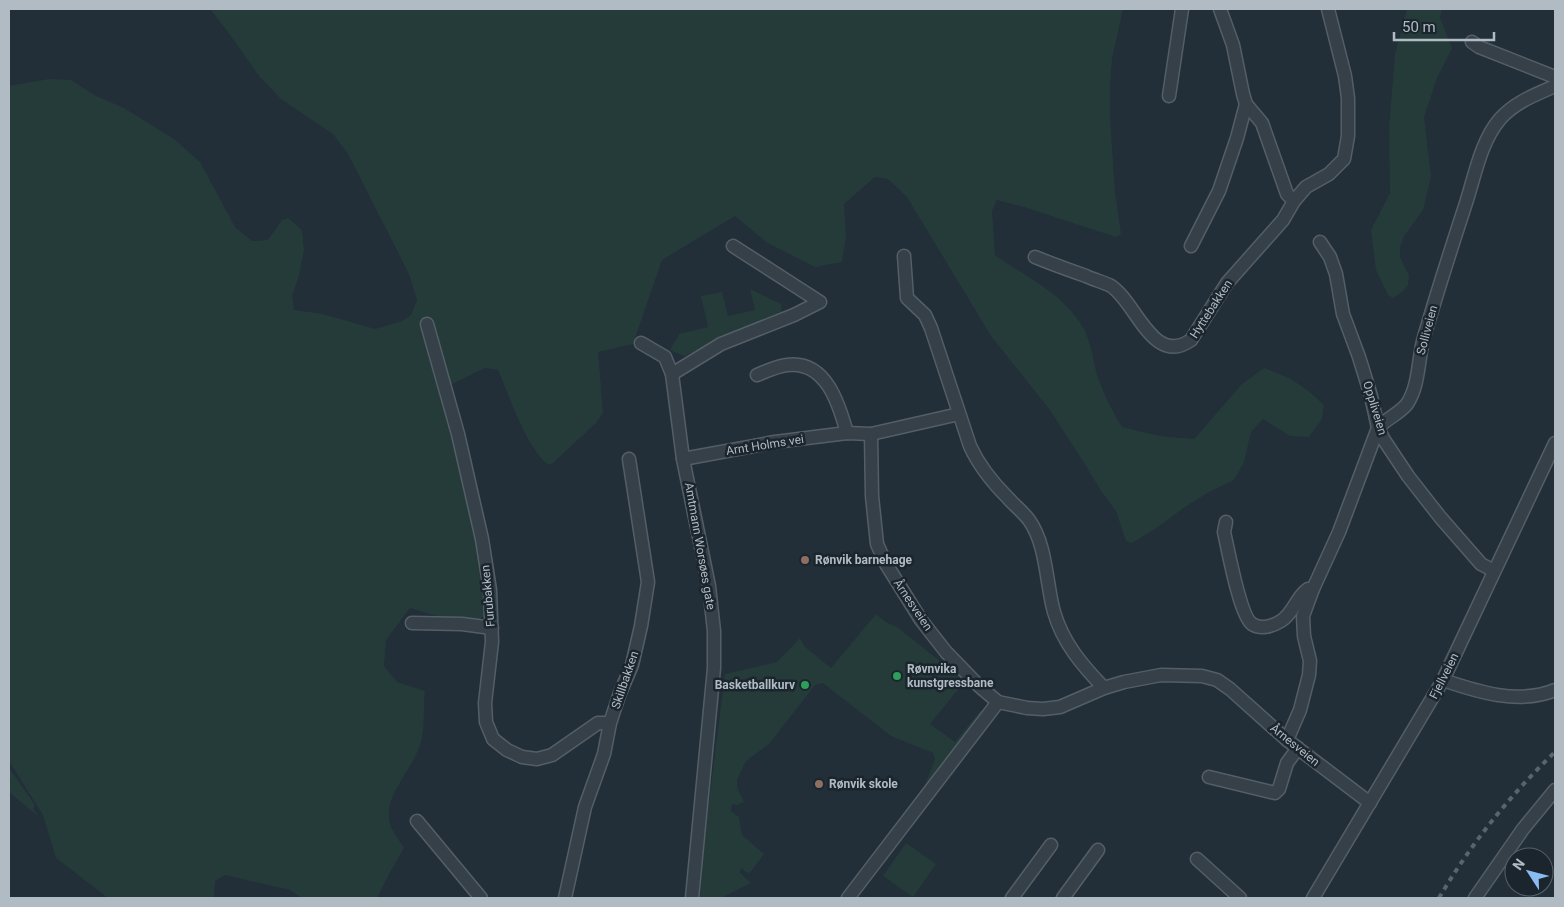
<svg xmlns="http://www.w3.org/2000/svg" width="1564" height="907" viewBox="0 0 1564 907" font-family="Roboto,sans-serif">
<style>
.green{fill:#253b3a}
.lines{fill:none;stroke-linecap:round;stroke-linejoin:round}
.street-casing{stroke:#545e66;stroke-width:15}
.street{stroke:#364048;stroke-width:12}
.rail{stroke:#58646f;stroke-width:4;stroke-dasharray:5 5;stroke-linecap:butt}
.education-dot{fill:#8d6e63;stroke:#1b252d;stroke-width:2}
.leisure-dot{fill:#2e9e5b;stroke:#1b252d;stroke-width:2}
.labels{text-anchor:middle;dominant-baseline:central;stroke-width:5;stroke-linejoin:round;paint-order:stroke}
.street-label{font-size:12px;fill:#b1bbc4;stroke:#1b252d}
.poi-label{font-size:12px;font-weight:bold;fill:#b1bbc4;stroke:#1b252d;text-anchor:start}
</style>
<rect width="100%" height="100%" fill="#222e38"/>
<g class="green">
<path d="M210,9H1123L1112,59L1110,83V117L1115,193L1121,234L1116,237L1024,207L997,200L992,211L995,255C1024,276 1061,292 1081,324C1090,338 1092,354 1096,371C1102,391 1111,409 1122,427L1159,436L1194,439L1242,384L1264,368C1292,378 1303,385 1324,405L1322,419L1309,437L1290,436L1263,419L1251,432L1244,462L1234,480L1209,492L1185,507L1155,529L1132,543L1126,541L1116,511L1101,491L1086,466L1050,410L991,336L907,197L888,179L875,177L844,204L846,235L842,262L815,267L766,242L735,216L662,260L633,344L598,352L603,413L596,423L553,463L549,465C527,450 509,395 498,370L485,368L450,385L447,414L477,547L485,615L479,620L443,618L410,608L386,640L384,666L397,682L425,691C423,706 425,728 421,742C414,769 382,796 390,824C393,833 400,841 404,848L389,874L377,898H302L290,890L225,875L215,881L214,898H108L56,858L43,815L9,761V86L49,79L71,80L96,96L124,108L174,139L200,162L235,227L252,241L268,240L282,220L288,218L302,230L304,251L299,275L292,296L294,310L323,314L375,329L402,321L411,315L417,300L409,274L348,154L333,134L281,99L259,76L228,32Z"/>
<path d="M1407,9H1442L1440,18L1452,48L1437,78L1424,117L1431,177L1423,210L1404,236L1400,247V257L1409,276L1408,285L1402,292L1393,298L1388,295L1376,270L1371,230L1390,193L1389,129L1395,54Z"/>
<path d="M750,289L781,304L782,315L684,356L670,350L679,334L708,327L701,296L722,292L728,316L755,310Z"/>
<path d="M876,614L886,622L897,627L965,681L930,724L955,742L981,710L984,715L921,795L935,759L933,753L891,736L823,683L815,685L769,744L746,761L737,780V787L744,802L737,805L732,804L731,811L739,817L742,835L764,854L749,874L741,868L740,873L751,883L721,898H700L702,857L725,674L777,662L800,638L805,647L831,668Z"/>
<path d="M9,768L35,805L33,809L39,817L9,792Z"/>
<path d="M906,843L936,864L913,897L883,876Z"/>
</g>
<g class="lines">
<defs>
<g id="street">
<path d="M1220,9L1233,45L1243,94L1246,104L1262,123L1287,194L1294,201"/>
<path d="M1472,42L1479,47L1555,77"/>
<path d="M1169,96L1182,9"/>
<path d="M1320,242L1330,257L1336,274L1343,314L1359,357L1371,396L1378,428L1384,440L1408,476L1440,517L1481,564L1494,571"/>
<path d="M1191,246L1219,191L1237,138L1246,104"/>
<path d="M904,256L907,298L925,315L931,328L970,446C979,466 992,482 1008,498C1014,505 1023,512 1029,520C1047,545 1046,584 1054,612C1063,643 1082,665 1104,688"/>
<path d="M1035,257C1052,264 1069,270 1086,276C1094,280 1104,282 1111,286C1136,302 1153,367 1191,340L1227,283L1283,220L1294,201L1306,187L1329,174L1344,159L1348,136V98L1345,76L1328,9"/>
<path d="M427,324L458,434L482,539L490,590L492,642L485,703L486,722L493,739L507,750L522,757L537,759L552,755L598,723H610"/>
<path d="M641,343L665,357L672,374L683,459L709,586L714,631V668L692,898"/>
<path d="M672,374L721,344L794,315L820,302L733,246"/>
<path d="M757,375C767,371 777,366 787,365C826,360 839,404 847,433"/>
<path d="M871,434L872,496L877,544L886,564L921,620L946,652L979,686L998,702L1027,708L1043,709L1060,707L1104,688L1124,682L1161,675L1202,676L1217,680L1230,689L1287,740L1370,803"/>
<path d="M683,459L775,442L847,433L871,434L959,414"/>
<path d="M1226,522L1224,532C1228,549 1240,616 1252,624C1261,630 1273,626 1281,621C1294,613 1296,597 1308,589H1313"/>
<path d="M412,623L462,624L492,628"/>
<path d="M1443,680C1478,692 1519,705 1555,690"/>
<path d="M1287,740L1300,710L1309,675L1310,661L1304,636L1303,616L1313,589L1339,532L1378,428C1387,418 1399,414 1407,404C1419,386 1418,361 1423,341C1436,295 1451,249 1466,203C1475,175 1481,141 1500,119C1515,102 1535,95 1555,86"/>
<path d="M1209,777L1275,793L1279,789L1287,763L1298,748"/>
<path d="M417,821L481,898"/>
<path d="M1197,859L1240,898"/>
<path d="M565,898L585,807L604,754L610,723L620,693L632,665L641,626L648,582L629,459"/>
<path d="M848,898L998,702"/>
<path d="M1012,898L1051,845"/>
<path d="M1063,898L1098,850"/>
<path d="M1313,898L1443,680L1555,443"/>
<path d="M1475,898L1523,829L1555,790"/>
</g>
</defs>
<use href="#street" class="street-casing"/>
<use href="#street" class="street"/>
<path class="rail" d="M1439,898C1470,845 1510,795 1555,752"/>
</g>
<g class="education-dot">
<circle cx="805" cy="560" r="5"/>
<circle cx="819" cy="784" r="5"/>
</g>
<g class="leisure-dot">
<circle cx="897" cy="676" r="5"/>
<circle cx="805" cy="685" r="5"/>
</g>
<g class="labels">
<g class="street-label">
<text transform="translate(1211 309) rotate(-57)">Hyttebakken</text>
<text transform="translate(1427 330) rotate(-75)">Solliveien</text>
<text transform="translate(1375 408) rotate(73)">Oppliveien</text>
<text transform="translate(765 445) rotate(-9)">Arnt Holms vei</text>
<text transform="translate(700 546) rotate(80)">Amtmann Worsøes gate</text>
<text transform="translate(488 596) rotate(-95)">Furubakken</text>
<text transform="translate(913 605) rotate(56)">Årnesveien</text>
<text transform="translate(1444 676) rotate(-63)">Fjellveien</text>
<text transform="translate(625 680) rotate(-71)">Skillbakken</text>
<text transform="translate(1295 745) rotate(39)">Årnesveien</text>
</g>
<g class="poi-label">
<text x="815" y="560">Rønvik barnehage</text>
<text x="907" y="669">Røvnvika<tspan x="907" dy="14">kunstgressbane</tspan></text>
<text x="795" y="685" text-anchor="end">Basketballkurv</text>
<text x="829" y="784">Rønvik skole</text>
</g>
</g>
<rect width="1564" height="907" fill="none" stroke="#b1bbc4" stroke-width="20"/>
<g transform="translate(1529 872) rotate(306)"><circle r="24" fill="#1b252d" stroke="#576169"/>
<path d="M0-4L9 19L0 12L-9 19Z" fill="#89bdf1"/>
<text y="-8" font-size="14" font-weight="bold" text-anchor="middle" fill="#b1bbc4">N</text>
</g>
<path d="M1394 32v8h100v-8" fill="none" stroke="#b1bbc4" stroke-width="2.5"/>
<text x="1402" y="32" font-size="15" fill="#b1bbc4" stroke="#1b252d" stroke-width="4" paint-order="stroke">50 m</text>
</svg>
